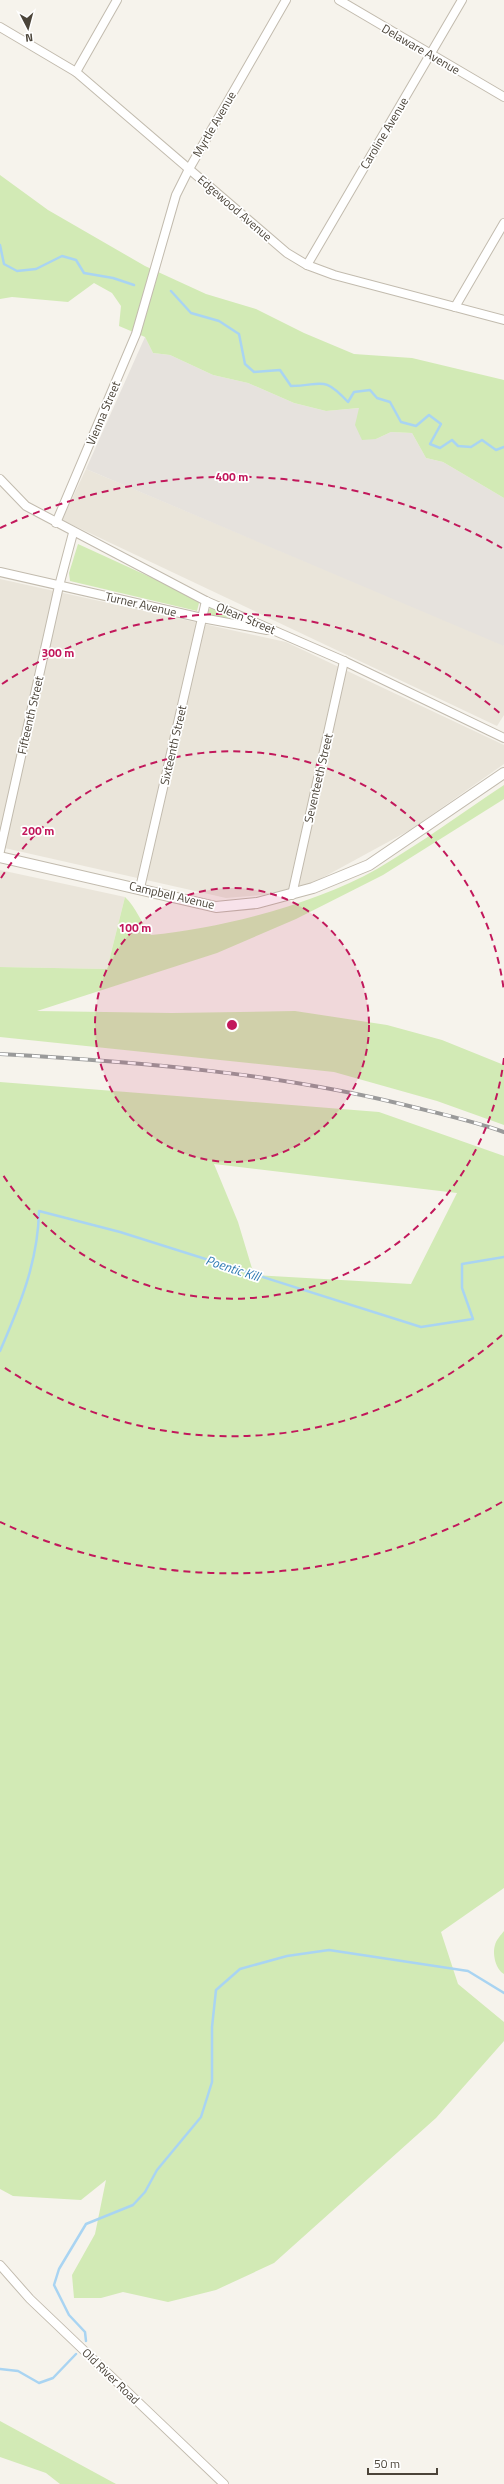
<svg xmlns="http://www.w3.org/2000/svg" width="504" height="2484" viewBox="0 0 504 2484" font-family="'Titillium Web',sans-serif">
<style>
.residential{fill:#eae5da}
.industrial{fill:#e6e2dd}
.green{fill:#d2eab5;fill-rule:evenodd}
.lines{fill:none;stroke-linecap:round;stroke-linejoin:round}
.stream{stroke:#a9d4f2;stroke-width:2.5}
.minor-casing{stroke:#c2bbae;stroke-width:10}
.tertiary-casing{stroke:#c2bbae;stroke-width:12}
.minor{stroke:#fff;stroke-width:8}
.tertiary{stroke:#fff;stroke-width:10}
.rail-casing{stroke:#9a9a9a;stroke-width:4}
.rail{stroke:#fff;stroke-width:2.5;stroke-dasharray:8;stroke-linecap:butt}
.ring{fill:none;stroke:#c2185b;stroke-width:2;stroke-dasharray:7 5}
.labels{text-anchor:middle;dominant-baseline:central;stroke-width:3.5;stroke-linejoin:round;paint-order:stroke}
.street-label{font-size:12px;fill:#4b4439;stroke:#fff}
.water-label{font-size:13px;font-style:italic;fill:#2e7ab2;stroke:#fff}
.centre{fill:#c2185b;stroke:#fff;stroke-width:2}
.ring-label{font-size:12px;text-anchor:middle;font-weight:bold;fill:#c2185b;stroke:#fff;stroke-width:3.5;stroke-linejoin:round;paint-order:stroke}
</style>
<rect width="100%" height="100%" fill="#f6f3ec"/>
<g class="residential">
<path d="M86,469L502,644L504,646V715L497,726L62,520Z"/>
<path d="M0,579L286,642L504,745V764L410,830L311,884L262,895L226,898L0,847Z"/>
<path d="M0,870L125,897L107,969L0,967Z"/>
</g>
<path class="industrial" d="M145,337L153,353L170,355L213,375L248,383L294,403L326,411L360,408L376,439L391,432L412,433L426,458L443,462L504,498V646L86,469Z"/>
<g class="green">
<path d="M0,175L48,210L145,266L206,294L256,309L304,333L354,354L412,358L504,380V498L443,462L426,458L412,433L391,432L376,439L362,440L355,425L359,408L326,411L294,403L248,383L213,375L170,355L153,353L145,337L119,326L121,306L112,293L94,283L68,302L12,297L0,299Z"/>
<path d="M78,544L196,598L199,603L197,611L70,581L69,573Z"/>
<path d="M211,606L246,622L207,614Z"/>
<path d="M504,785V799L383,875L296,919L217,953L37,1011L172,1013L295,1011L387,1025L442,1040L504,1065V1125L437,1101L334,1072L0,1037V967L107,969L125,897C136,907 141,923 151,935C223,928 315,904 377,869C421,843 462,813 504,785Z"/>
<path d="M0,1082L379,1112L504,1156V1888L441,1932L458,1984L504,2022V2041L436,2118L274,2263L216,2290L168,2302L123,2292L101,2298H74L72,2275L95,2234L106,2180L81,2200L13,2196L0,2189ZM214,1164L457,1193L411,1284L254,1275L238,1222Z"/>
<path d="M504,1931V1974C496,1970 492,1954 495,1945C496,1940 501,1935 504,1931Z"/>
<path d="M0,2421L116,2484H60L46,2473L0,2457Z"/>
</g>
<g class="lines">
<g class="stream">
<path d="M0,245L4,264L17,271L36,269L62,256L76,260L84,273L113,278L134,285"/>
<path d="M171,291L191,313L219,321L239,334L245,364L254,372L280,370L291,386C322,386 322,374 348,402L354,392L370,390L377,398L390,402L401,422L416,426L429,415L441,424L430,444L440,448L452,440L458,446L471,447L482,440L496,450L504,447"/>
<path d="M0,1351C20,1305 38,1262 39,1211L120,1232L421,1327L473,1319L462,1288V1264L504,1257"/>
<path d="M86,2341L85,2332L69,2315L54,2285L59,2269L86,2224L133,2205L145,2192L157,2170L201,2117L212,2082V2027L216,1990L240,1969L287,1956L329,1950L468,1971L504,1993"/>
<path d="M0,2369L18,2371L39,2383L53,2378L76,2354"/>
</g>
<defs>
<g id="minor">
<path d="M339,0L504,97"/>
<path d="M0,27L76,72L287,253L307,265L334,275L504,320"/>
<path d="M76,72L117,0"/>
<path d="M307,265L462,0"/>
<path d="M455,307L504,223"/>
<path d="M0,479L26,506L206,601L344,661L504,738"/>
<path d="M56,523L136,334L176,195L189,169L286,0"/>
<path d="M0,572L202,618L267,630"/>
<path d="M0,851L59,586L73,533"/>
<path d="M140,888L206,601"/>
<path d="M292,895L344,661"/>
<path d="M0,2265L30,2299L224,2484"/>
</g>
<path id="tertiary" d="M0,857L216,907L257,903L313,888L369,865L504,773"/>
</defs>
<use href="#minor" class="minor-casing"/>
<use href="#tertiary" class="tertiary-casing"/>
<use href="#minor" class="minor"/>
<use href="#tertiary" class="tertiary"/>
<defs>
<path id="rail" d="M0,1054C140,1062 280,1073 417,1108C446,1115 476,1122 504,1132"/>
</defs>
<use href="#rail" class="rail-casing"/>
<use href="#rail" class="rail"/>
</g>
<circle cx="232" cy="1025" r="137" fill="#c2185b" fill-opacity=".12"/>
<g class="ring">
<circle cx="232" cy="1025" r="137"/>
<path d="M504 1058A274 274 0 0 1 1 1172M1 878A274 274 0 0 1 504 992"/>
<path d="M502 1335A411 411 0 0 1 2 1366M2 684A411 411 0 0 1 502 715"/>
<path d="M502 1502A548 548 0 0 1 0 1522M0 528A548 548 0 0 1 502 548"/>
</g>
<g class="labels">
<g class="street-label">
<text transform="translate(421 49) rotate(30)">Delaware Avenue</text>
<text transform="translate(214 124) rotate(-60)">Myrtle Avenue</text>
<text transform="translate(384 133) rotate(-59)">Caroline Avenue</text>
<text transform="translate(235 208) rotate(41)">Edgewood Avenue</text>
<text transform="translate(103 413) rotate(-67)">Vienna Street</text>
<text transform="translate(141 604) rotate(13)">Turner Avenue</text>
<text transform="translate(246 618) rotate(23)">Olean Street</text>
<text transform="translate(30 715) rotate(-77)">Fifteenth Street</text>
<text transform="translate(173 745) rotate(-77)">Sixteenth Street</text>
<text transform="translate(318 778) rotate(-77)">Seventeeth Street</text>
<text transform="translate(172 895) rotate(13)">Campbell Avenue</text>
<text transform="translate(111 2376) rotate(44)">Old River Road</text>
</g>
<g class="water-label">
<text transform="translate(233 1268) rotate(18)">Poentic Kill</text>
</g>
</g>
<circle cx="232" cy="1025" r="6" class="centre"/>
<g class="ring-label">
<text x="232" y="481">400 m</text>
<text x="58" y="657">300 m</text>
<text x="38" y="835">200 m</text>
<text x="135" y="932">100 m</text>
</g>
<g transform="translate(28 28) rotate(174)" stroke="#ffffff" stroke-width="3" paint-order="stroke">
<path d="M0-3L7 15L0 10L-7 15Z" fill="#4b4439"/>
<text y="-6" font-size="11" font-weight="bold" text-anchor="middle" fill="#4b4439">N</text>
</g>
<path d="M368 2468v6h69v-6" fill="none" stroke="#4b4439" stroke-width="2"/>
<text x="374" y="2468" font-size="12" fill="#4b4439" stroke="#ffffff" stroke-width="3" paint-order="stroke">50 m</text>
</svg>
